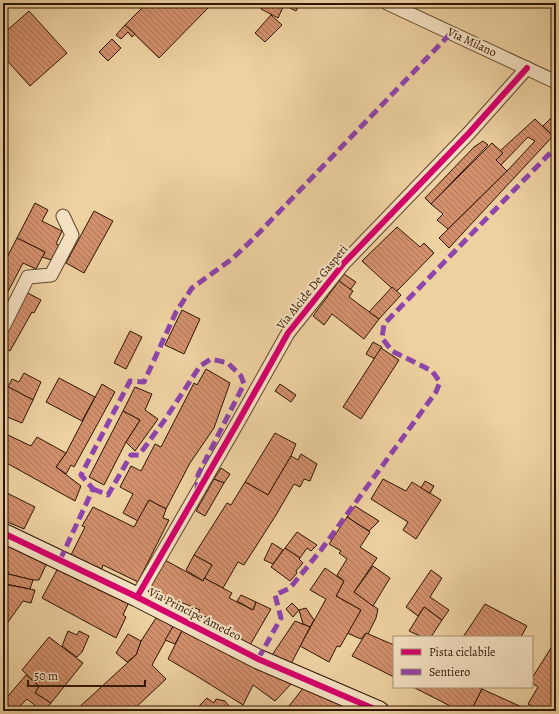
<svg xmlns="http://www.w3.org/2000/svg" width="559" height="714" viewBox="0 0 559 714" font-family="Alegreya,serif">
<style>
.building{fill:url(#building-back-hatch);stroke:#2f1502}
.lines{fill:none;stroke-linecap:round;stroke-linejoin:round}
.street-casing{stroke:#5f442a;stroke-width:15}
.secondary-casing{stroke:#2f1502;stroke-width:21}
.street{stroke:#f4e1c2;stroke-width:13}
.secondary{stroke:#f4e1c2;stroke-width:19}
.quiet{stroke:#8e44ad;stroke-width:5;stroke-dasharray:10 5;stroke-linecap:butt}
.cycleway-casing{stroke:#f4e1c2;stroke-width:8}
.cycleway{stroke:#d6006c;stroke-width:6}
.labels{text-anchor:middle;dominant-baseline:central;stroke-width:4;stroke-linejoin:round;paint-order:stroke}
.street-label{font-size:12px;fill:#2f1502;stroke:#f4e1c2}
</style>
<defs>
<pattern id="building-back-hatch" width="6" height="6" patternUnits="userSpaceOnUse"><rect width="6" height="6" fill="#d2906c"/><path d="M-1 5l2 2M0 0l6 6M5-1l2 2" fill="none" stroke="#ab7457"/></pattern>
</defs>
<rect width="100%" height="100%" fill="#eed1a1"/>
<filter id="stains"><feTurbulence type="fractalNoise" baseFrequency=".005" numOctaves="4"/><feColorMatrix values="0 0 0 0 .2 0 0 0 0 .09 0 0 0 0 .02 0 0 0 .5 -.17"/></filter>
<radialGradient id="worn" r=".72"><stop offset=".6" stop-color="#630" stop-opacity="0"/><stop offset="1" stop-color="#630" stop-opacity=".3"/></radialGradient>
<g class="building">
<path d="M147,3H207L210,6L159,58L125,25Z"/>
<path d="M264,3H300L296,11L284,5L278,18L261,9Z"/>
<path d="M29,11L67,53L30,86L3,56V34Z"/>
<path d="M271,15L282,25L265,42L255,33Z"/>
<path d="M125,25L135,34L132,37L128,32L121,39L116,35Z"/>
<path d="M112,39L121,48L108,61L99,52Z"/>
<path d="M556,113V133L553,136L543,126Z"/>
<path d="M535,119L553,136L449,248L439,238L507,171L535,141L528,137L501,165L496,160L503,153L500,151Z"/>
<path d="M483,141L488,145L431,204L425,198L474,147Z"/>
<path d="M492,143L503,153L496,160L507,171L448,229L437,220L443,214L431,204Z"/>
<path d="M35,203L48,210L42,221L62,231L56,244L59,245L51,260L42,257L45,252L17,238Z"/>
<path d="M94,211L113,221L84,273L66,263Z"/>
<path d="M397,227L420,247L424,243L434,253L396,292L362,261Z"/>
<path d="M17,238L45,252L36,269L23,263L3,301V265Z"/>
<path d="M344,274L356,282L350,290L339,281Z"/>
<path d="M339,281L353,291L349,297L379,319L364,339L332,314L324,325L313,316Z"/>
<path d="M392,287L401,295L379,319L369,312Z"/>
<path d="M24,291L41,300L34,313L32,312L10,351L3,347V341L6,335L5,334Z"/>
<path d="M182,310L200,319L184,354L165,345Z"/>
<path d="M130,331L142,337L126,369L114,363Z"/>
<path d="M373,342L382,347L375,359L366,354Z"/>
<path d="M381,348L399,360L361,419L343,407Z"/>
<path d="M206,369L230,383L214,428L190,463L166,509L149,500L138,521L123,513L133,494L120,487L131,466L141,471L155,444L161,447L194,383L197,385Z"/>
<path d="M24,373L41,382L33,400L8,387L12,379L19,382Z"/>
<path d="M59,378L95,397L82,421L46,402Z"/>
<path d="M102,384L115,392L74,467L71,465L66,474L56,467L66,453Z"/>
<path d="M280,384L296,395L291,402L275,391Z"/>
<path d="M5,385L33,400L22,423L7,417L3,424V390Z"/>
<path d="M135,387L152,394L145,410L158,419L135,451L126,442L140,420L123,411Z"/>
<path d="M123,411L140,420L126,442L104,485L89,477Z"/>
<path d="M275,433L296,444L291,456L268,495L245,482Z"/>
<path d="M8,435L31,446L37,437L66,453L56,467L81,486L75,501L3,461V444Z"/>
<path d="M301,454L317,464L310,481L304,479L300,487L294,484L276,515L244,565L238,562L223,588L204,578L212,565L194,555L227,503L231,505L245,482L268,495L291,456L298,460Z"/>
<path d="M221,468L230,474L224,483L214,479Z"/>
<path d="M214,479L224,483L205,516L196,511Z"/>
<path d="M383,479L406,491L412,482L441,500L416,539L403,530L408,522L371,499Z"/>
<path d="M425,481L434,486L430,493L421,488Z"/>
<path d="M3,491L35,507L24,529L3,520Z"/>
<path d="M149,500L166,509L163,518L169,520L138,582L103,565L101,571L70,557L85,527L82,526L93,507L134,527Z"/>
<path d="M355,506L379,521L369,531L347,517Z"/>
<path d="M347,517L370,532L360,547L377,558L354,592L378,609L376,618L368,634L366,633L361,639L347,633L361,610L336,596L344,581L337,575L347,559L339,553L341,551L329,544Z"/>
<path d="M297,532L317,545L311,551L307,548L300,558L285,548Z"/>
<path d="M3,542L47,563L39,580H33L8,574L9,572L3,571Z"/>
<path d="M272,543L283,550L273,564L264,560Z"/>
<path d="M285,548L300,558L299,559L303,563L296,571L297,573L290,581L271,567Z"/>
<path d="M194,555L212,565L203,581L186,570Z"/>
<path d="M165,560L203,581L204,578L223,588L232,593L229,598L253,610L256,602L271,609L250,645L219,631L221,625L198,613L200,610L183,603L179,611L147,593Z"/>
<path d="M373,566L390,578L373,606L354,592Z"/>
<path d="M58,568L129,602L123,615L126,617L116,638L42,598Z"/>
<path d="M325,568L344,581L336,596L361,610L340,647L337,646L329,662L300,646L326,599L310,590Z"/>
<path d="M431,570L442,578L430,597L449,610L442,620L424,607L418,616L406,607Z"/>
<path d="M8,574L33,580L30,589L6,584Z"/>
<path d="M3,584L35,590L31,603L23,601L3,629Z"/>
<path d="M241,595L256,602L253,610L237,601Z"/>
<path d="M292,603L299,610L293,617L286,609Z"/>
<path d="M485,604L527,626L521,637H463Z"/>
<path d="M424,607L442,620L431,637H422L409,631Z"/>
<path d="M306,608L314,620L310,627L303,624L299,610Z"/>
<path d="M158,615L175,623L152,665L166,679L132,711H75L136,655L141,641Z"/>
<path d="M295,621L310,627L291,664L272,655Z"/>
<path d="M175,623L184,627L175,644L165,640Z"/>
<path d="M184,627L292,683L275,701L253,685L243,705L195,675L168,659Z"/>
<path d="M68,631L77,635L79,631L89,636L82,652L77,657L62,646Z"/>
<path d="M366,633L394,645V677L352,656Z"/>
<path d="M128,634L141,641L136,655L127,662L116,653Z"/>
<path d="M49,637L83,663L51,703L35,693L39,686L22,670Z"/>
<path d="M556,640V699L549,711H539L528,704L538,687L532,683V678Z"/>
<path d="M26,675L39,686L35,693L51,703L44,711H42L27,699L15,711H3V702Z"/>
<path d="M304,687L353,711H285Z"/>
<path d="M413,687H478L482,689L471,711H460Z"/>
<path d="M482,689L524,708L522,711H471Z"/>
<path d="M207,698L214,703L216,699L225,701L232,710L200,711L197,708Z"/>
</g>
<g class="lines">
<defs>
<g id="street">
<path d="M387,3L556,82"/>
<path d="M3,327L28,277L51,275L72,235L63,216"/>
<path d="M137,597L238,422L288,333L344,263L469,133L527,68"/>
</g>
<path id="secondary" d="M3,533L137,597L258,659L379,711"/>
</defs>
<use href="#street" class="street-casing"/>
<use href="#secondary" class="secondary-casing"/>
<use href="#street" class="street"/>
<use href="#secondary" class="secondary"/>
<g class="quiet">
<path d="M93,489L108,495L131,455H139L164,421L200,366L211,359L228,363L241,376L244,384L198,475L197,490"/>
<path d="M60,560L93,489L81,475L130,381L144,382L176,312L192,288L232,259L253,239L451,33"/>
<path d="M258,659L281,618L275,595L290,588L321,550L436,392L440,382L432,371L392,351L382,338L384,324L556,147"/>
</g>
<defs>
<g id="cycleway">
<path d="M3,533L137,597L258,659L379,711"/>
<path d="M137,597L238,422L288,333L344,263L469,133L527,68"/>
</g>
</defs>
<use href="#cycleway" class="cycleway-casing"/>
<use href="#cycleway" class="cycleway"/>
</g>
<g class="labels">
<g class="street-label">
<text transform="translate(472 42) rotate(25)">Via Milano</text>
<text transform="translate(312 287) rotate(-51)">Via Alcide De Gasperi</text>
<text transform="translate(195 614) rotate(27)">Via Principe Amedeo</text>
</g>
</g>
<rect width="559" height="714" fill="none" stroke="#eed1a1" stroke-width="16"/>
<rect x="4" y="4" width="551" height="706" fill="none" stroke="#2f1502" stroke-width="2"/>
<rect x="8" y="8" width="543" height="698" fill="none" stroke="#2f1502"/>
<rect x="393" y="636" width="140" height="52" fill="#f4e1c2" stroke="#a58f75"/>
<rect x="401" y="649" width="20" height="6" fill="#d6006c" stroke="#a58f75"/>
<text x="429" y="656" font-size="12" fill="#2f1502">Pista ciclabile</text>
<rect x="401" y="669" width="20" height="6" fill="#8e44ad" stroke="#a58f75"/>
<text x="429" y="676" font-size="12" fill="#2f1502">Sentiero</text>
<path d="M28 680v6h117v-6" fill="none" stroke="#2f1502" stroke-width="2"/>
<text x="34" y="680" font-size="12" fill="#2f1502" stroke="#f4e1c2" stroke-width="3" paint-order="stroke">50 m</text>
<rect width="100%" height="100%" filter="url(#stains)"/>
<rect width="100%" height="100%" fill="url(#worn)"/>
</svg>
